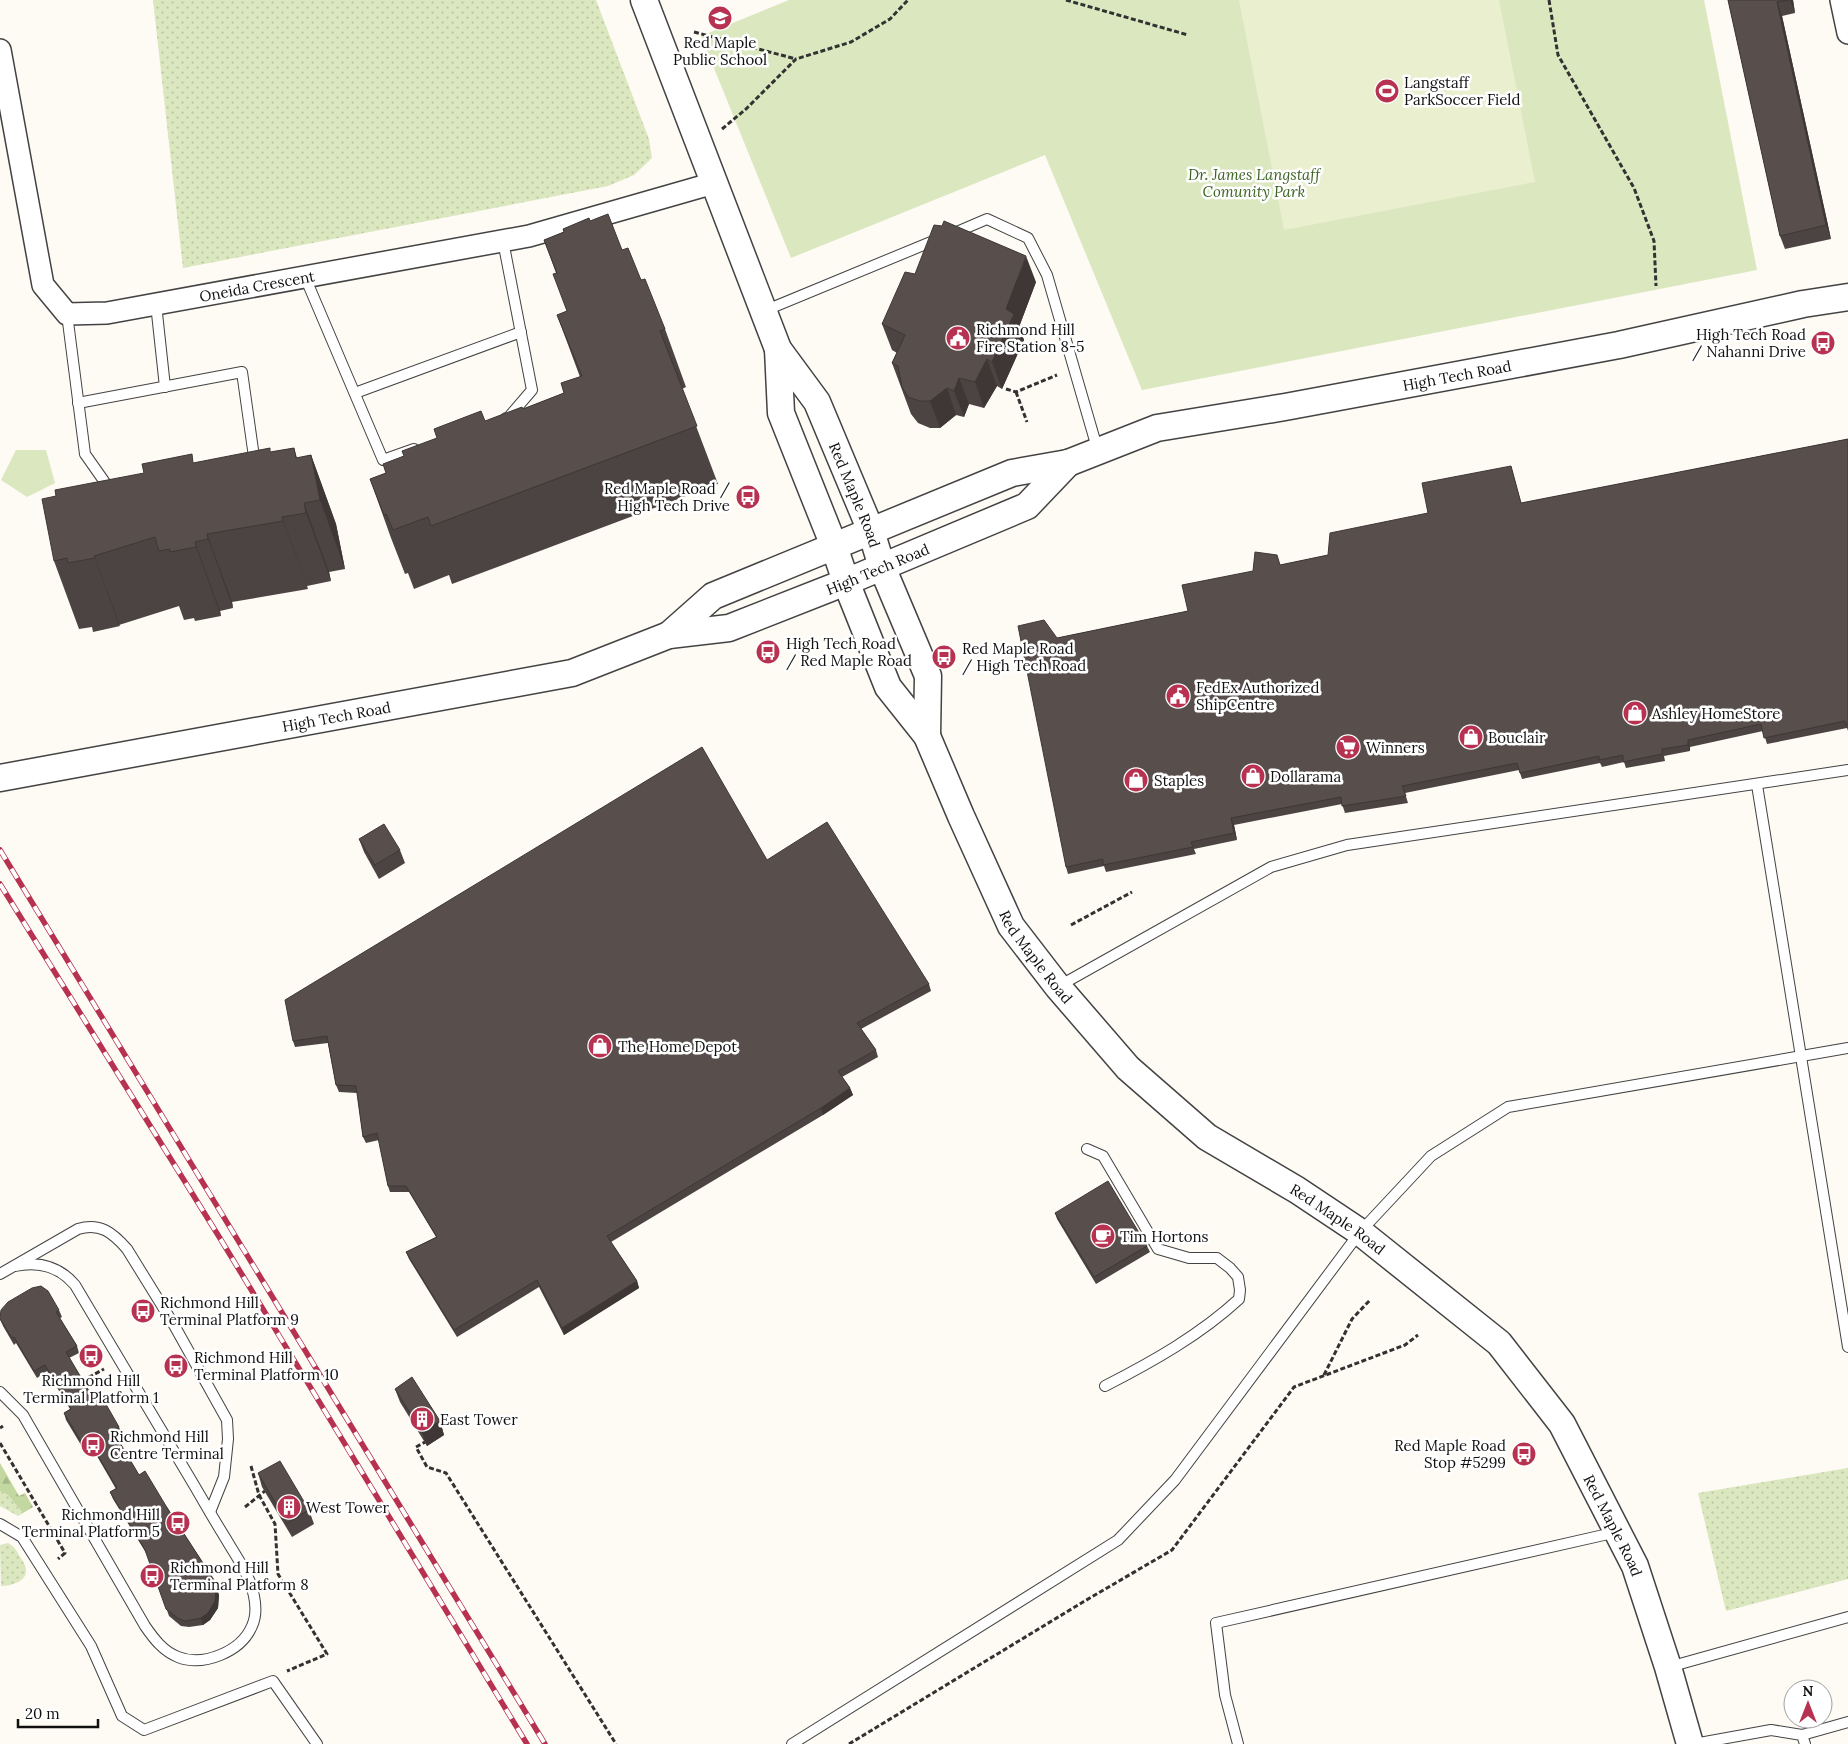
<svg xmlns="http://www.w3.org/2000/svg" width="1848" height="1744" viewBox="0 0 1848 1744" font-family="Lora,serif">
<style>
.grass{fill:url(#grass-dots)}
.forest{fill:url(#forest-firs)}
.park{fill:#dbe7bf}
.pitch{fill:#eaefd0}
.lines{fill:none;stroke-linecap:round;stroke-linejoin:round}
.service-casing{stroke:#434343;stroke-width:12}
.minor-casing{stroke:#434343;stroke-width:24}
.tertiary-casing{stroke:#434343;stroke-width:29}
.path{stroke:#323232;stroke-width:3;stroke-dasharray:5 2.5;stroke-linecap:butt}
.service{stroke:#fff;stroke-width:10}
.minor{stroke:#fff;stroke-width:21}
.tertiary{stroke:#fff;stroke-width:26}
.rail-casing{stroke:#b73151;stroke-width:5.5}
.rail{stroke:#fff;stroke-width:4;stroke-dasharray:11;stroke-linecap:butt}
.wall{fill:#4c4442}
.shaded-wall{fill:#3e3736}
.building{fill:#584f4d;stroke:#3e3736}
.labels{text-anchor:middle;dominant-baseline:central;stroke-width:5;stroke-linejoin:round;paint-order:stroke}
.poi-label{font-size:15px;fill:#101010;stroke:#fff;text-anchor:start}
.park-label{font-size:15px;font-style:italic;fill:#3d6424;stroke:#fff}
.street-label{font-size:15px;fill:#101010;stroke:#fff}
</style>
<defs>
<pattern id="grass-dots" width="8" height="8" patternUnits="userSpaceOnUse" patternTransform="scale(1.25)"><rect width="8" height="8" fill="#dbe7bf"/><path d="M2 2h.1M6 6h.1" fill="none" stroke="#bbc5a3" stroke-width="1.8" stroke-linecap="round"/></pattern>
<pattern id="forest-firs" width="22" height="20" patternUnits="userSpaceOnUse" patternTransform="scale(1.25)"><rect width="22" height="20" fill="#c3d7a0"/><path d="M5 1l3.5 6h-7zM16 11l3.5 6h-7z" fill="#a6b889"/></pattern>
</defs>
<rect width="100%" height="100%" fill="#fefaf4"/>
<g class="grass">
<path d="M153,0H596L649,139L652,158L634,175L608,186L183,268Z"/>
<path d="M1848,1468V1579L1726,1611L1698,1493Z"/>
<path d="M0,1491L8,1495L23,1513L18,1516L0,1506Z"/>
<path d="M8,1543C14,1546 16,1550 19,1555C22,1560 26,1565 26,1570C27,1582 10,1586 1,1586L0,1545Z"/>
</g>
<path class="forest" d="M0,1463L19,1496L25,1493L33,1507L23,1513L8,1495L0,1491Z"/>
<g class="park">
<path d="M789,0H1704L1757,270L1142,390L1045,155L791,258L701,36Z"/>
<path d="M16,450H46L55,483L27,497L1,480Z"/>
</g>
<path class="pitch" d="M1239,0H1499L1535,182L1284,230Z"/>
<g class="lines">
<defs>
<g id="service">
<path d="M952,234L987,219L1028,238L1047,275L1098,451"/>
<path d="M503,241L532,390L508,418H506"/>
<path d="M305,277L383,460L414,449"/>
<path d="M156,304L165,387"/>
<path d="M764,311L938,239"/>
<path d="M67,314L85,454L111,491"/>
<path d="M355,393L521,332"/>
<path d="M78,403L242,372L255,464"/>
<path d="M1757,785L1848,1347"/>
<path d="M1059,986L1271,867L1347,845L1848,770"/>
<path d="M1087,1149L1103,1156L1158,1249L1189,1258H1217L1230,1268L1238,1277L1240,1290L1239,1299C1200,1335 1152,1362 1105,1386"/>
<path d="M0,1274L78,1229C100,1222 113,1233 127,1249L174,1325L227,1420L228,1439L224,1477L210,1512"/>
<path d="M0,1392L23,1415L145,1626C154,1639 163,1651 178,1657C203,1667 241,1652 252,1626C258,1613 255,1596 250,1582C244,1567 234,1553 226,1539C214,1520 203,1500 191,1480C152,1415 113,1350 75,1285C59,1266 39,1261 15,1266"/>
<path d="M0,1524L22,1537L91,1646L122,1716L144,1730L273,1681L317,1744"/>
<path d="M1669,1667L1848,1617"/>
<path d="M1802,1735L1848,1722"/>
<path d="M792,1744L1118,1540L1175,1480L1360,1232L1431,1156L1508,1107L1848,1048"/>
<path d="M1238,1744L1225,1695L1216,1623L1617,1532"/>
<path d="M1694,1744L1771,1730L1802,1735L1805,1744"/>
</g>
<g id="minor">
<path d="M1841,0L1848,33"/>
<path id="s1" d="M0,50L43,285L67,314L107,313L529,236L714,183"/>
</g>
<g id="tertiary">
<path id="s2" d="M644,0L778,349L817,402L871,531L882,567L928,676L927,736"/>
<path id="s3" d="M778,349L781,413L834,546L846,582L888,687L927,736L961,816L1011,926L1058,987L1128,1068L1207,1137L1297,1190L1360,1232L1499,1343L1562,1424L1635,1566L1668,1667L1690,1744"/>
<path id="s4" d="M669,635L713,596L1012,473L1068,463L1157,428L1285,407L1619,345L1803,304L1848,297"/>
<path id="s5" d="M0,778L572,673L669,635L729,628L846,582L1027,506L1068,463"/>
</g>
</defs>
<use href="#service" class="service-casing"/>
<use href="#minor" class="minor-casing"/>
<use href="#tertiary" class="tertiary-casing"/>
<g class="path">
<path d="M1066,0L1188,35"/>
<path d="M1549,0L1558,55L1634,188L1654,241L1656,286"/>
<path d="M694,32L796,59"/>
<path d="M722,129L746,109L796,59L851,42L890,19L908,0"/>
<path d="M1006,389L1016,392L1057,375"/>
<path d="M1016,392L1027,422"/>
<path d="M1071,925L1132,892"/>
<path d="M1324,1375L1352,1319L1370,1300"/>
<path d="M82,1381L104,1369"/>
<path d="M47,1401L55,1396"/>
<path d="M0,1428L3,1426"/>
<path d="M427,1441L416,1447L427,1467L446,1473L616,1744"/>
<path d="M0,1443L65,1553L58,1559"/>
<path d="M251,1466L259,1495L275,1524L278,1574L327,1654L287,1671"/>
<path d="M245,1507L265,1491"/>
<path d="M849,1744L1083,1602L1172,1550L1294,1387L1405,1345L1418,1335"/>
</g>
<use href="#service" class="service"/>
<use href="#minor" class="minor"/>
<use href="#tertiary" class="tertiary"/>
<defs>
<g id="rail">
<path d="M0,850L545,1744"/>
<path d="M0,884L218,1235L527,1744"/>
</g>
</defs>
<use href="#rail" class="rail-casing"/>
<use href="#rail" class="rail"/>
</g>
<g class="wall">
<path d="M1728,0H1793L1795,13L1782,16L1831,239L1785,249L1780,236Z"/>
<path d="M590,221L622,250L641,280L665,329L686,387L682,389L718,484L452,584L449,575L414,589L408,573L405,574L391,538L370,479L386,473L404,456L485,421L523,409L564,393L580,377L557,315L567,311L556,273L544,240Z"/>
<path d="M915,274L1036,282L1019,327L1024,340L1002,389L997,386L984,408L969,404L964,417L956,415L940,428H930L918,423L911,414L892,363L897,353L892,350L882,324Z"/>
<path d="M1848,439V731L1847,728L1767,744L1763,731L1690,747V751L1664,756L1665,761L1626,768L1624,762L1602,767L1600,763L1522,779L1519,770L1405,793L1408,803L1345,813L1342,804L1234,825L1237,840L1194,849L1196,854L1106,872L1104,866L1068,874L1066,867L1057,638L1188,611L1253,571L1280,565L1328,555L1428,513L1511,466L1521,503Z"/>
<path d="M294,448L297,458L311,455L336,524L345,569L329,572L331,581L307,586L308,589L232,602L233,608L220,611L221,616L195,621L194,618L184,620L179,606L119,625L120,626L93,632L92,627L79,629L54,561L56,496L195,463L271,452Z"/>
<path d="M359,839L400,850L405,863L379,879L364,852Z"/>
<path d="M767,860L929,984L931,991L861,1029L876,1050L878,1057L842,1077L850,1088L853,1095L823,1115L611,1242L637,1281L639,1288L564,1335L539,1287L457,1337L409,1259L406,1252L436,1237L409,1192H390L388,1186L379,1140L366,1143L363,1137L357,1093L339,1092L336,1085L328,1043L295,1047L293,1041Z"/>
<path d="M1055,1213L1147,1246L1150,1252L1096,1284L1057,1219Z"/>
<path d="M59,1310L62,1317L60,1318L77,1346L79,1353L69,1358L92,1396L119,1427L122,1434L116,1437L139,1475L166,1506L214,1580L219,1595L218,1608L210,1620L203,1625L189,1627L181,1626L169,1616L148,1556L113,1499L110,1492L116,1489L94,1451L87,1455L66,1420L64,1413L70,1409L47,1371L37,1378L16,1343L14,1345L3,1326L0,1319Z"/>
<path d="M395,1389L440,1421L444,1435L427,1446L400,1402Z"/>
<path d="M258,1473L309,1510L314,1524L292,1537L262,1487Z"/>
</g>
<g class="shaded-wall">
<path d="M1790,0H1793L1795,13Z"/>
<path d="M1777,2L1782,16L1831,239L1826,225Z"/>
<path d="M1026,256L1036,282L1019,327L1024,340L1002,389L992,362L1006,309Z"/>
<path d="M987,359L997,386L984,408L975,382Z"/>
<path d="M959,378L969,404L964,417L954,391Z"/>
<path d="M947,388L956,415L940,428L930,401Z"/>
<path d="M311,455L336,524L345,569L320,500Z"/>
<path d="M304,503L329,572L331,581L306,513Z"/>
<path d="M282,517L307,586L308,589L283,521Z"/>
<path d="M207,534L232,602L233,608L208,539Z"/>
<path d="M195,542L220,611L221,616L196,547Z"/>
<path d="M94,556L119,625L120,626L95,558Z"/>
<path d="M1688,740L1690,747V751L1688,745Z"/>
<path d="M1231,818L1234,825L1237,840L1234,833Z"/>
<path d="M850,1088L853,1095L823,1115L821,1108Z"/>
<path d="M637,1281L639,1288L564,1335L562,1328Z"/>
<path d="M440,1421L444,1435L427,1446L422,1432Z"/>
<path d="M216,1588L219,1595L218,1608L210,1620L203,1625L201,1618Z"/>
</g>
<g class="building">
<path d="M1728,0H1789L1777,2L1826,225L1780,236Z"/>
<path d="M608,214L622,250L628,248L641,280L645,279L665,329L660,331L697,426L431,526L428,517L393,530L386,514L384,515L370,479L386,473L383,464L404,456L402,451L437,438L434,429L481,411L485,421L522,407L523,409L564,393L561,383L582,376L557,315L567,311L553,274L557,273L544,240L564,232L563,229L589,218L590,221Z"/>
<path d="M944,221L1026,256L1006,309L1014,314L992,362L987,359L975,382L959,378L954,391L947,388L930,401H920L908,397L902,387L898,366L892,363L905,335L882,324L905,272L915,274L934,225L942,226Z"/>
<path d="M1848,439V724L1846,725L1845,721L1764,738L1761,724L1688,740V745L1662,749V754L1623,762V755L1599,760V756L1520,773L1517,763L1402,786L1406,796L1342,806L1341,797L1231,818L1234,833L1191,842L1193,847L1103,865V859L1066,867L1018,626L1044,620L1057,638L1188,611L1182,585L1253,571L1255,552L1277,555L1280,565L1328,555L1330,533L1428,513L1422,483L1511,466L1521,503Z"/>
<path d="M270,448V452L294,448L296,458L311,455L320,500L304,503L306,513L282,517L283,521L207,534L208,539L195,542L196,547L170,552V549L159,551L155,537L94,556L95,558L68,563L67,558L54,561L42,499L56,496L55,490L144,473L142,464L192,454L193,463Z"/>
<path d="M702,747L767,860L827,822L929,984L857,1023L876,1050L838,1071L850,1088L821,1108L607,1236L637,1281L562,1328L537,1280L454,1330L406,1252L437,1237L406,1186H388L377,1133L363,1137L356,1086L336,1085L327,1036L293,1041L285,1000Z"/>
<path d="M384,824L400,850L375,865L359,839Z"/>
<path d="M1108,1181L1147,1246L1094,1277L1055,1213Z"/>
<path d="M41,1286L48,1291L59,1310L56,1312L77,1346L66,1352L92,1396L99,1392L119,1427L113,1431L139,1475L145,1471L166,1506L214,1580L216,1588L215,1601L208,1613L201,1618L186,1621L179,1619L166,1609L145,1550L110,1492L117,1488L91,1444L85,1448L64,1413L71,1409L45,1365L34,1371L14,1337L12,1338L0,1319L1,1310L8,1302L32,1288Z"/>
<path d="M412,1377L440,1421L422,1432L395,1389Z"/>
<path d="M280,1461L309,1510L287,1523L258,1473Z"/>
</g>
<defs>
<symbol id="school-disc" viewBox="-11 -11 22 22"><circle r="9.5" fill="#b73151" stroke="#fff"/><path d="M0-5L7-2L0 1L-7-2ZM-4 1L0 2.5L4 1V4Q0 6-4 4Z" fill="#fff"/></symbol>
<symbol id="stadium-disc" viewBox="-11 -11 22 22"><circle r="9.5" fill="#b73151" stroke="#fff"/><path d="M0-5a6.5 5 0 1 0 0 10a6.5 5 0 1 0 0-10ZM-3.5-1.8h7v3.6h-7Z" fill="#fff"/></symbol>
<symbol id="civic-disc" viewBox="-11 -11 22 22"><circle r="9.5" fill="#b73151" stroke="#fff"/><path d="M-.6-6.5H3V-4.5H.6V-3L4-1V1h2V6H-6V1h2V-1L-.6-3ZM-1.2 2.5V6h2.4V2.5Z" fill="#fff"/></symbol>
<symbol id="bus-disc" viewBox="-11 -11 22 22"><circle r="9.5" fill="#b73151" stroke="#fff"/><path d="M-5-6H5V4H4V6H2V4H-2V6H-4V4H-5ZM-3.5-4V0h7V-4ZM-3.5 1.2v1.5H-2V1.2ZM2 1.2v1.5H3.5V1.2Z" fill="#fff"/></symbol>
<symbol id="shop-disc" viewBox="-11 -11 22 22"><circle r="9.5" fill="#b73151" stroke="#fff"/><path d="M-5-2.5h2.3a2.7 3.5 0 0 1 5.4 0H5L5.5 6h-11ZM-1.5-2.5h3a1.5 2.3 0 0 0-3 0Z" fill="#fff"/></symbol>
<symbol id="supermarket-disc" viewBox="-11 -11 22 22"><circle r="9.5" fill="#b73151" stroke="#fff"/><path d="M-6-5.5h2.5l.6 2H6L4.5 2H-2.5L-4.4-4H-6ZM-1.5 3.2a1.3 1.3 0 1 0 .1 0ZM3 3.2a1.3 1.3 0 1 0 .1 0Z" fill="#fff"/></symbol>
<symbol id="cafe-disc" viewBox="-11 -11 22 22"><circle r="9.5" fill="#b73151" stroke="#fff"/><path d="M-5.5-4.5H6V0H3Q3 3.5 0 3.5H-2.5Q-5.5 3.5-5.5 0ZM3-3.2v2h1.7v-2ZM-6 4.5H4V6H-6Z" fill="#fff"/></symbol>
<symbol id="building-disc" viewBox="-11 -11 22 22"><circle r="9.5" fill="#b73151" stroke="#fff"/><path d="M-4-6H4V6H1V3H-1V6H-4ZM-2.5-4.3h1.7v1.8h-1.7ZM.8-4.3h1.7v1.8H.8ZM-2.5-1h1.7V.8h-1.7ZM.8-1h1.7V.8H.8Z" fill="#fff"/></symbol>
</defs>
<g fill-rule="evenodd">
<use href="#school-disc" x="706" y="4" width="28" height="28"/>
<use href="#stadium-disc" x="1373" y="77" width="28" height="28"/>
<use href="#civic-disc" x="944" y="324" width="28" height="28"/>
<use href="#bus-disc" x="1809" y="329" width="28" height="28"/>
<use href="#bus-disc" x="734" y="483" width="28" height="28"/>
<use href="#bus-disc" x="754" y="638" width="28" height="28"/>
<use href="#bus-disc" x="930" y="643" width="28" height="28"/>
<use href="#civic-disc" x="1164" y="682" width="28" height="28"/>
<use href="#shop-disc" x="1621" y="699" width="28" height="28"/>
<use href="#shop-disc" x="1457" y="723" width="28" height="28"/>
<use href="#supermarket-disc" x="1334" y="733" width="28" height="28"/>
<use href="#shop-disc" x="1239" y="762" width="28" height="28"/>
<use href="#shop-disc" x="1122" y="766" width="28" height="28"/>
<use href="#shop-disc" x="586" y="1032" width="28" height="28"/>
<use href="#cafe-disc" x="1089" y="1222" width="28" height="28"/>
<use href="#bus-disc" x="129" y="1297" width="28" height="28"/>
<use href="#bus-disc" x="77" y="1342" width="28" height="28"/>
<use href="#bus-disc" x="162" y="1352" width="28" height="28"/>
<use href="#building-disc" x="408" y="1405" width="28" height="28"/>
<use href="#bus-disc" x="79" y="1431" width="28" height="28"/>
<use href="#bus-disc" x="1510" y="1440" width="28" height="28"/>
<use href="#building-disc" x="275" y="1493" width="28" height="28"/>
<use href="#bus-disc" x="164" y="1509" width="28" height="28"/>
<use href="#bus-disc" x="138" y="1562" width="28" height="28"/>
</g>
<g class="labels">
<g class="poi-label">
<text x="720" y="42" text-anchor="middle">Red Maple<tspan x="720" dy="17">Public School</tspan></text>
<text x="1404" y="82">Langstaff<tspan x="1404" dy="17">ParkSoccer Field</tspan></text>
<text x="976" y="329">Richmond Hill<tspan x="976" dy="17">Fire Station 8-5</tspan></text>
<text x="1806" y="334" text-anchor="end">High Tech Road<tspan x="1806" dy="17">/ Nahanni Drive</tspan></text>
<text x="730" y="488" text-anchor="end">Red Maple Road /<tspan x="730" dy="17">High Tech Drive</tspan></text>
<text x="786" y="643">High Tech Road<tspan x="786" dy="17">/ Red Maple Road</tspan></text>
<text x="962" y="648">Red Maple Road<tspan x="962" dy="17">/ High Tech Road</tspan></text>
<text x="1196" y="687">FedEx Authorized<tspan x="1196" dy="17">ShipCentre</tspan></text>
<text x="1652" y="713">Ashley HomeStore</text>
<text x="1488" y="737">Bouclair</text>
<text x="1366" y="747">Winners</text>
<text x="1270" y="776">Dollarama</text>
<text x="1154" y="780">Staples</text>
<text x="618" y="1046">The Home Depot</text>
<text x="1120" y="1236">Tim Hortons</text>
<text x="160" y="1302">Richmond Hill<tspan x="160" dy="17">Terminal Platform 9</tspan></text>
<text x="194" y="1357">Richmond Hill<tspan x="194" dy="17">Terminal Platform 10</tspan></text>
<text x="91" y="1380" text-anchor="middle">Richmond Hill<tspan x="91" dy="17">Terminal Platform 1</tspan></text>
<text x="440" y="1419">East Tower</text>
<text x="110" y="1436">Richmond Hill<tspan x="110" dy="17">Centre Terminal</tspan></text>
<text x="1506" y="1445" text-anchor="end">Red Maple Road<tspan x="1506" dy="17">Stop #5299</tspan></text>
<text x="306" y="1507">West Tower</text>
<text x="160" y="1514" text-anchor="end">Richmond Hill<tspan x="160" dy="17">Terminal Platform 5</tspan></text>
<text x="170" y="1567">Richmond Hill<tspan x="170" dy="17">Terminal Platform 8</tspan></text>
</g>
<g class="park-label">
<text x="1254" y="174">Dr. James Langstaff<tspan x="1254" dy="17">Comunity Park</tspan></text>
</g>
<g class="street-label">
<text stroke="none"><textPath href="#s1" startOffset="469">Oneida Crescent</textPath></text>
<text stroke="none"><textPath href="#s4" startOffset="839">High Tech Road</textPath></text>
<text stroke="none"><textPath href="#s2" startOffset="540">Red Maple Road</textPath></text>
<text stroke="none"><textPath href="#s5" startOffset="906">High Tech Road</textPath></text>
<text stroke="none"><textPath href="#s5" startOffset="342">High Tech Road</textPath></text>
<text stroke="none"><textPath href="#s3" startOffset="668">Red Maple Road</textPath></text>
<text stroke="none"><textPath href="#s3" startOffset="1072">Red Maple Road</textPath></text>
<text stroke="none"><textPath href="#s3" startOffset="1492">Red Maple Road</textPath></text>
</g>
</g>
<g transform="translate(1808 1704)"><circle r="24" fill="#ffffff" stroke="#9f9f9f"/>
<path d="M0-4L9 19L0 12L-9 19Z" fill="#b73151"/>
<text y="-8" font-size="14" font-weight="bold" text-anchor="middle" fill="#101010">N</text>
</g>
<path d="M18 1719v8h80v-8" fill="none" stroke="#101010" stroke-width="2.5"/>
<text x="25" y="1719" font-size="15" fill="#101010" stroke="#ffffff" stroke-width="4" paint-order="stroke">20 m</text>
</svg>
